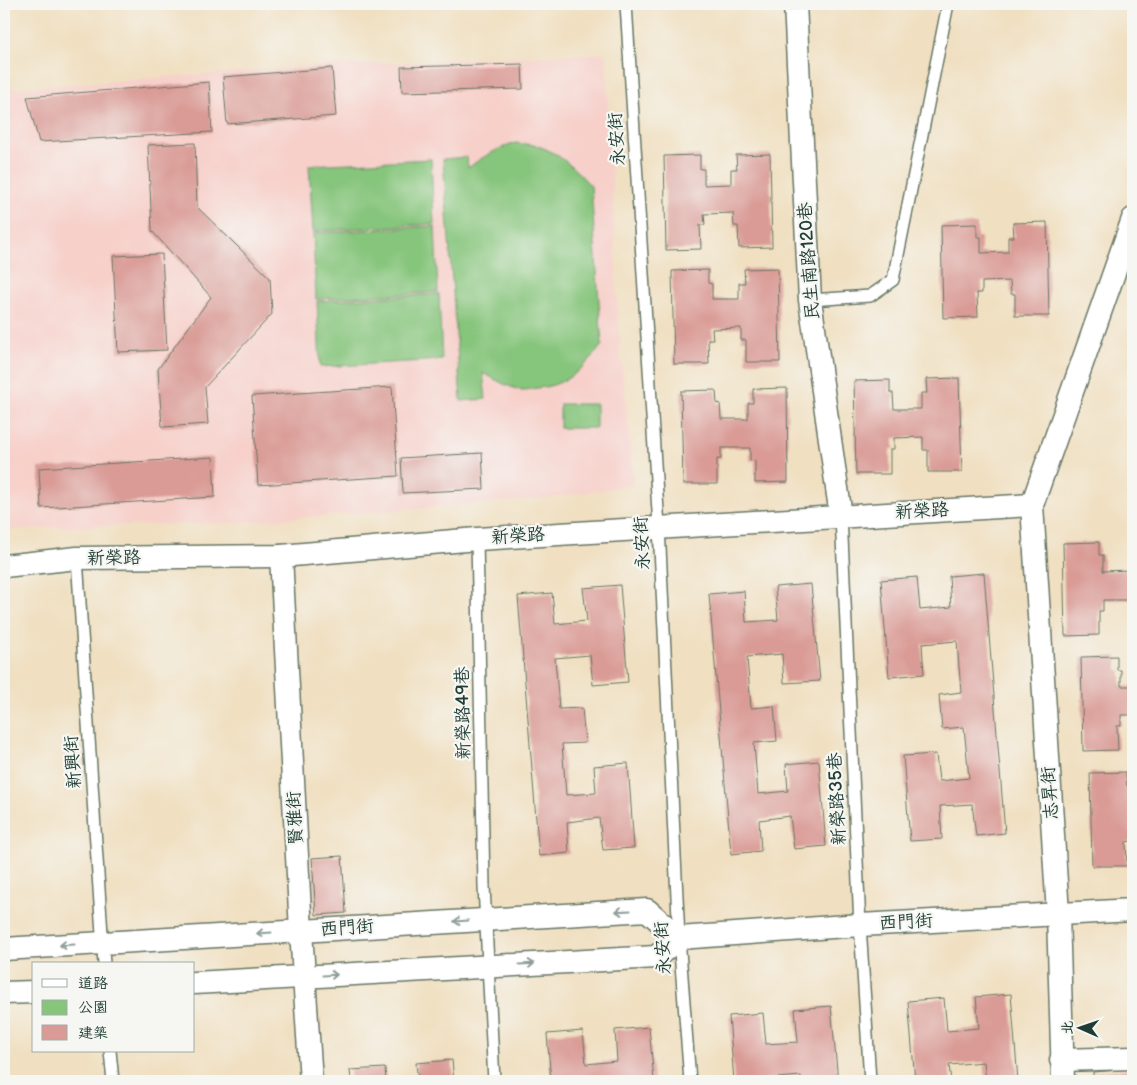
<svg xmlns="http://www.w3.org/2000/svg" width="1137" height="1085" viewBox="0 0 1137 1085" font-family="'Balsamiq Sans','LXGW WenKai TC',sans-serif">
<style>
.built{fill:#f7d0ca}
.green{fill:#86c57b;stroke:#528158}
.building{fill:#da9b96}
.lines{fill:none;stroke-linecap:round;stroke-linejoin:round}
.service-casing{stroke:#687665;stroke-width:14}
.minor-casing{stroke:#687665;stroke-width:25}
.service{stroke:#fff;stroke-width:11}
.minor{stroke:#fff;stroke-width:22}
.oneway{stroke:#8f9e9a}
.labels{text-anchor:middle;dominant-baseline:central;stroke-width:4.5;stroke-linejoin:round;paint-order:stroke}
.street-label{font-size:18px;fill:#1f3d34;stroke:#f6f6f2}
</style>
<rect width="100%" height="100%" fill="#f6f6f2"/>
<filter id="ink" filterUnits="userSpaceOnUse"><feTurbulence type="fractalNoise" baseFrequency=".02" numOctaves="2"/><feDisplacementMap in="SourceGraphic" scale="10" xChannelSelector="R" yChannelSelector="G"/><feConvolveMatrix kernelMatrix="1 2 1 2 8 2 1 2 1" color-interpolation-filters="sRGB"/></filter>
<filter id="wash" filterUnits="userSpaceOnUse"><feTurbulence type="fractalNoise" baseFrequency=".0096" numOctaves="4" result="noise"/><feDisplacementMap in="SourceGraphic" scale="20" xChannelSelector="R" yChannelSelector="G"/><feGaussianBlur stdDeviation="1.12" result="paint"/><feColorMatrix in="noise" values="0 0 0 0 0 0 0 0 0 0 0 0 0 0 0 0 0 1.4 0 .05"/><feComposite in="paint" operator="in"/></filter>
<g filter="url(#wash)">
<rect width="100%" height="100%" fill="#f0dfc0"/>
<path class="built" d="M606,53L619,336L634,485L549,498L233,523L59,527L4,531V89L317,66Z"/>
<g class="green">
<path d="M515,143C522,144 531,144 538,146C560,153 576,170 591,186L602,345C585,367 567,386 537,388C532,389 527,390 522,390C508,388 495,379 483,373L486,399L461,401L443,159L467,157L468,168C483,156 497,149 515,143Z"/>
<path d="M431,159L434,224L313,231L309,165Z"/>
<path d="M435,226L438,292L316,299L313,233Z"/>
<path d="M439,294L442,360L320,367L317,301Z"/>
<rect x="560" y="404" width="36" height="24"/>
</g>
<g id="blocks">
<g class="building">
<path d="M522,64L523,89L402,92L401,67Z"/>
<path d="M332,68L336,116L227,124L223,77Z"/>
<path d="M209,82L212,132L39,142L27,97Z"/>
<path d="M195,143L197,207L270,278L272,314L205,387L208,424L162,427L158,369L211,297L152,231L148,145Z"/>
<path d="M770,154L772,247L739,248L738,226H734L733,213L704,214L705,225H700L701,249L666,250L664,156L700,155V169H704V185L731,184V169H737L736,155Z"/>
<path d="M1047,222L1049,316H1015V294H1011L1010,281L982,282V293H977L978,317L943,318L941,225L977,224V237H981V253L1008,252V237H1014L1013,223Z"/>
<path d="M162,254L167,350L118,352L113,256Z"/>
<path d="M778,268L780,362H746V340H741V328L712,329L713,339H708L709,364H674L672,271L708,270V283L712,284V299H739V283H745L744,269Z"/>
<path d="M959,378L962,472H928V450H923V437L894,438V449H890V474H856L854,381L890,380V393H893L894,409H921V393H927L926,379Z"/>
<path d="M392,387L398,476L258,485L252,396Z"/>
<path d="M787,388L788,482L755,483V460L750,461V448H721V459H717V484H683L681,391L716,390L717,404L720,403L721,419H748V403H753V389Z"/>
<path d="M482,453L484,489L403,493L401,458Z"/>
<path d="M213,457L215,497L41,508L39,468Z"/>
<path d="M1099,542V555H1103V571L1130,570V555H1133V600H1103V611H1099V635L1065,636L1063,543Z"/>
<path d="M984,573L1005,833L976,836L972,804L940,806L942,839L910,841L903,756L936,754L939,781L969,778L964,727L942,729L939,695L961,692L957,641L922,644L924,674L889,677L881,580L917,577L920,610L951,607L949,576Z"/>
<path d="M811,584L820,681L784,683L782,654L747,657L751,708L774,706L777,741L754,743L758,794L788,791L786,764L819,761L826,846L794,849L790,816L759,820L761,851L731,854L709,594L744,591L746,622L778,620L775,587Z"/>
<path d="M620,585L628,682L593,685L590,655L555,658L559,709L582,708L585,743L562,744L566,795L596,793L594,766L628,763L634,848L603,850L599,818L567,822L569,853L539,856L518,596L552,593L555,624L587,621L583,588Z"/>
<path d="M1117,656V670H1121V686H1133V715H1121V726H1117L1118,750L1083,751L1081,657Z"/>
<path d="M1126,772L1127,786L1130,785V801H1133V830H1131V841L1126,842L1127,866H1092L1090,773Z"/>
<path d="M342,856L346,913L316,915L312,858Z"/>
<path d="M1011,994L1018,1081H986L984,1062L949,1065L951,1081H915L908,1001L944,998L947,1031L979,1028L976,997Z"/>
<path d="M831,1006L838,1081H802L801,1076L766,1079L767,1081H734L729,1016L763,1013L766,1044L798,1042L795,1009Z"/>
<path d="M649,1027L654,1081H551L547,1034L583,1031L586,1064L617,1061L615,1030Z"/>
<path d="M452,1060L454,1081H418L416,1063Z"/>
<path d="M385,1068L386,1081H351L350,1070Z"/>
<path d="M1133,1069V1081H1093V1072Z"/>
</g>
</g>
</g>
<g filter="url(#ink)">
<use href="#blocks" fill-opacity="0" stroke="#687665" stroke-width="1"/>
<g class="lines">
<defs>
<g id="service">
<path d="M626,4L659,527L679,938L690,1081"/>
<path d="M810,300L870,296L893,280L948,4"/>
<path d="M841,516L860,925L870,1081"/>
<path d="M477,539L484,886L494,1081"/>
<path d="M77,558L104,964"/>
<path d="M110,1051L113,1081"/>
</g>
<g id="minor">
<path d="M795,4L810,300L841,516"/>
<path d="M281,556L301,931L311,1081"/>
<path d="M4,566L77,558L281,556L477,539L1032,505"/>
<path d="M4,949L647,910L679,938"/>
<path d="M194,983L656,957L679,938L860,925L1133,910"/>
<path d="M4,993L34,992"/>
<path d="M1061,1060L1133,1058"/>
<path d="M1063,1081L1058,914L1032,505L1133,219"/>
</g>
</defs>
<use href="#service" class="service-casing"/>
<use href="#minor" class="minor-casing"/>
<use href="#service" class="service"/>
<use href="#minor" class="minor"/>
</g>
<defs><path id="oneway-shaft" d="M-6 0H5M1.5-3L5.5 0L1.5 3" fill="none" stroke-width="1.6" stroke-linecap="round" stroke-linejoin="round" transform="scale(1.25)"/></defs>
<g class="oneway">
<use href="#oneway-shaft" transform="translate(623 911) rotate(177)"/>
<use href="#oneway-shaft" transform="translate(461 921) rotate(176)"/>
<use href="#oneway-shaft" transform="translate(264 933) rotate(176)"/>
<use href="#oneway-shaft" transform="translate(67 945) rotate(177)"/>
<use href="#oneway-shaft" transform="translate(527 964) rotate(-3)"/>
<use href="#oneway-shaft" transform="translate(330 975) rotate(-3)"/>
</g>
</g>
<g class="labels">
<g class="street-label">
<text transform="translate(617 139) rotate(-94)">永安街</text>
<text transform="translate(809 261) rotate(-94)">民生南路120巷</text>
<text transform="translate(922 511) rotate(-3)">新榮路</text>
<text transform="translate(518 536) rotate(-4)">新榮路</text>
<text transform="translate(642 543) rotate(-93)">永安街</text>
<text transform="translate(114 558) rotate(-1)">新榮路</text>
<text transform="translate(463 713) rotate(-91)">新榮路49巷</text>
<text transform="translate(73 762) rotate(-94)">新興街</text>
<text transform="translate(1050 793) rotate(-94)">志昇街</text>
<text transform="translate(837 799) rotate(-93)">新榮路35巷</text>
<text transform="translate(295 818) rotate(-93)">賢雅街</text>
<text transform="translate(906 922) rotate(-3)">西門街</text>
<text transform="translate(347 928) rotate(-4)">西門街</text>
<text transform="translate(663 948) rotate(-94)">永安街</text>
</g>
</g>
<rect width="1137" height="1085" fill="none" stroke="#f6f6f2" stroke-width="20"/>
<rect x="32" y="962" width="162" height="90" fill="#f6f6f2" stroke="#a0aca6"/>
<rect x="42" y="979" width="25" height="8" fill="#ffffff" stroke="#a0aca6"/>
<text x="78" y="988" font-size="15" fill="#1f3d34">道路</text>
<rect x="42" y="1000" width="25" height="15" fill="#86c57b" stroke="#a0aca6"/>
<text x="78" y="1012" font-size="15" fill="#1f3d34">公園</text>
<rect x="42" y="1025" width="25" height="15" fill="#da9b96" stroke="#a0aca6"/>
<text x="78" y="1038" font-size="15" fill="#1f3d34">建築</text>
<g transform="translate(1080 1028) rotate(272)" stroke="#f6f6f2" stroke-width="4" paint-order="stroke">
<path d="M0-4L9 19L0 12L-9 19Z" fill="#1f3d34"/>
<text y="-8" font-size="14" font-weight="bold" text-anchor="middle" fill="#1f3d34">北</text>
</g>
</svg>
